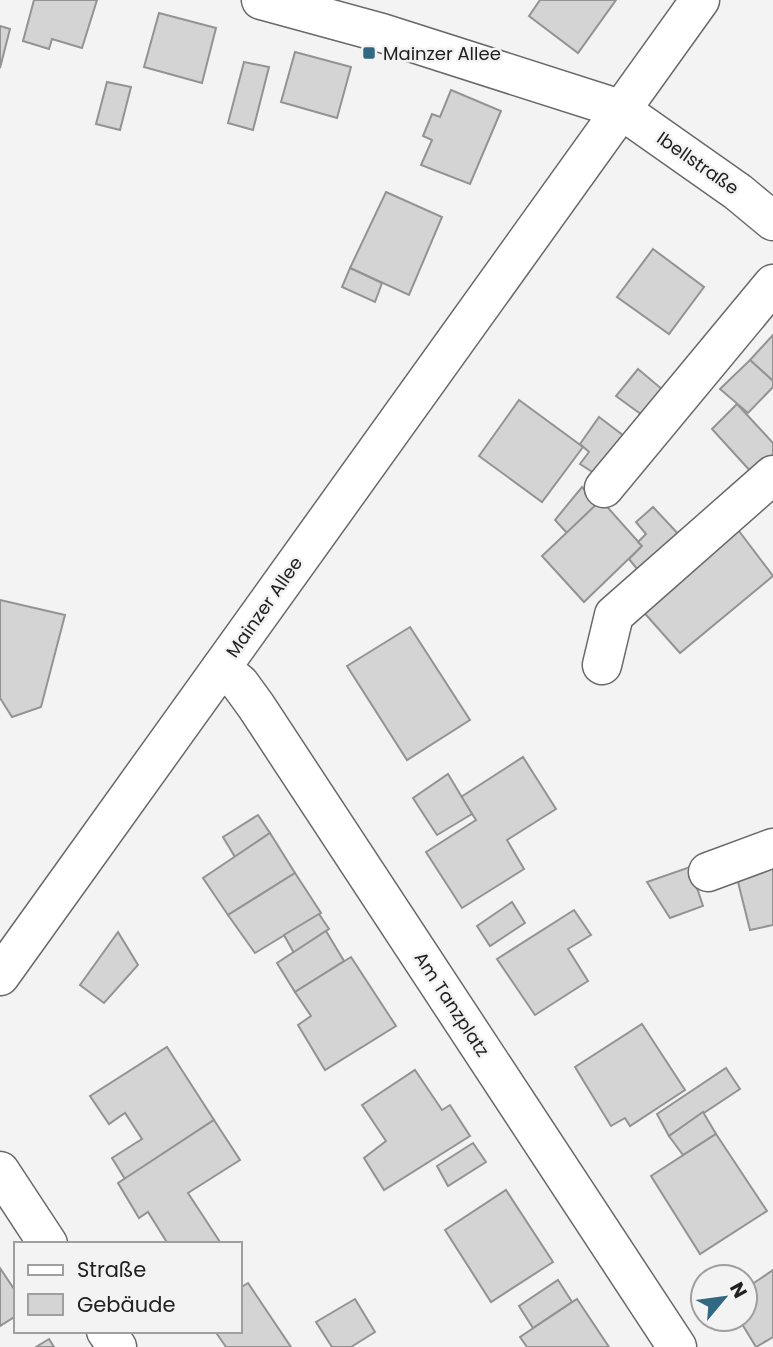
<svg xmlns="http://www.w3.org/2000/svg" width="773" height="1347" viewBox="0 0 773 1347" font-family="Poppins,sans-serif">
<style>
.building{fill:#d5d4d5;stroke:#949394;stroke-width:2}
.lines{fill:none;stroke-linecap:round;stroke-linejoin:round}
.minor-casing{stroke:#69696a;stroke-width:41}
.minor{stroke:#fff;stroke-width:38}
.poi-dot{fill:#316882;stroke:#f3f3f4;stroke-width:2.5}
.labels{text-anchor:middle;dominant-baseline:central;stroke-width:5;stroke-linejoin:round;paint-order:stroke}
.poi-label{font-size:18px;fill:#212121;stroke:#f3f3f4;text-anchor:start}
.street-label{font-size:18px;fill:#212121;stroke:#f3f3f4}
</style>
<rect width="100%" height="100%" fill="#f3f3f4"/>
<g class="building">
<path d="M34,0H97L82,48L52,39L49,49L23,41Z"/>
<path d="M540,0H616L578,53L529,16Z"/>
<path d="M159,13L216,28L202,83L144,67Z"/>
<path d="M0,26L10,29L0,68Z"/>
<path d="M295,52L351,67L337,118L281,102Z"/>
<path d="M244,62L269,67L253,130L228,123Z"/>
<path d="M107,82L131,87L120,130L96,124Z"/>
<path d="M451,90L501,111L470,184L421,165L432,140L423,136L432,114L440,117Z"/>
<path d="M386,192L442,217L409,295L350,268Z"/>
<path d="M653,249L704,287L669,334L617,297Z"/>
<path d="M350,268L382,283L375,302L342,287Z"/>
<path d="M773,335V381L750,360Z"/>
<path d="M750,360L773,381V387L748,413L720,389Z"/>
<path d="M638,369L663,390L642,415L616,396Z"/>
<path d="M519,400L583,447L542,502L479,456Z"/>
<path d="M737,404L773,443V456L753,474L712,429Z"/>
<path d="M599,417L624,436L594,473L580,464L589,452L580,444Z"/>
<path d="M582,487L597,504L567,533L555,520Z"/>
<path d="M601,500L642,546L584,602L542,556Z"/>
<path d="M653,507L683,539L642,575L629,559L642,546L638,542L646,534L636,522Z"/>
<path d="M736,527L773,576L680,653L640,608Z"/>
<path d="M0,600L65,615L41,707L12,717L0,698Z"/>
<path d="M410,627L470,720L407,760L347,666Z"/>
<path d="M523,757L556,809L507,840L524,869L462,908L426,852L476,820L461,797Z"/>
<path d="M448,774L472,814L437,835L413,798Z"/>
<path d="M258,815L270,833L235,857L223,837Z"/>
<path d="M270,833L295,873L228,915L203,878Z"/>
<path d="M773,864V925L750,930L736,874Z"/>
<path d="M690,867L703,906L670,918L647,882Z"/>
<path d="M295,873L321,913L255,953L228,915Z"/>
<path d="M512,902L525,923L490,946L477,926Z"/>
<path d="M574,910L591,935L568,949L588,981L535,1015L497,959Z"/>
<path d="M319,914L329,929L294,953L284,935Z"/>
<path d="M326,931L344,961L295,992L277,963Z"/>
<path d="M118,932L138,965L104,1003L80,985Z"/>
<path d="M351,957L396,1026L325,1070L298,1025L311,1016L295,992Z"/>
<path d="M642,1024L685,1090L630,1126L625,1118L611,1126L575,1067Z"/>
<path d="M167,1047L214,1120L125,1179L112,1158L142,1139L125,1113L109,1124L90,1096Z"/>
<path d="M726,1068L740,1089L669,1136L657,1114Z"/>
<path d="M415,1070L442,1110L450,1105L470,1136L384,1190L364,1158L386,1141L362,1105Z"/>
<path d="M703,1112L716,1134L683,1155L669,1136Z"/>
<path d="M214,1120L240,1160L188,1193L220,1242L168,1244L148,1212L139,1218L118,1183Z"/>
<path d="M716,1134L767,1211L700,1254L651,1176Z"/>
<path d="M473,1143L486,1162L448,1186L437,1166Z"/>
<path d="M506,1190L553,1262L491,1302L445,1230Z"/>
<path d="M0,1268L16,1292V1316L0,1326Z"/>
<path d="M773,1270V1337L756,1347L739,1319H745V1289Z"/>
<path d="M558,1280L572,1302L533,1328L519,1306Z"/>
<path d="M248,1283L291,1347H226L215,1331H240V1288Z"/>
<path d="M355,1299L375,1332L351,1347H332L316,1322Z"/>
<path d="M577,1299L609,1347H527L520,1337Z"/>
<path d="M49,1339L54,1347H36Z"/>
</g>
<g class="lines">
<defs>
<g id="minor">
<path d="M261,0L382,33L620,109L738,192L773,221"/>
<path d="M604,488L773,284"/>
<path d="M602,665L614,615L773,475"/>
<path d="M221,668L240,684L256,706L677,1347"/>
<path d="M708,872L773,848"/>
<path d="M0,976L700,0"/>
<path d="M0,1171L48,1244"/>
<path d="M106,1331L117,1347"/>
</g>
</defs>
<use href="#minor" class="minor-casing"/>
<use href="#minor" class="minor"/>
</g>
<rect class="poi-dot" x="362" y="46" width="14" height="14" rx="3.5"/>
<g class="labels">
<g class="poi-label">
<text x="383" y="53">Mainzer Allee</text>
</g>
<g class="street-label">
<text transform="translate(698 163) rotate(35)">Ibellstraße</text>
<text transform="translate(264 607) rotate(-55)">Mainzer Allee</text>
<text transform="translate(452 1004) rotate(57)">Am Tanzplatz</text>
</g>
</g>
<rect x="14" y="1242" width="228" height="91" fill="#f3f3f4" stroke="#9f9fa0" stroke-width="2"/>
<rect x="28" y="1265" width="35" height="10" fill="#ffffff" stroke="#9f9fa0" stroke-width="2"/>
<text x="77" y="1277" font-size="21" fill="#212121">Straße</text>
<rect x="28" y="1294" width="35" height="21" fill="#d5d4d5" stroke="#9f9fa0" stroke-width="2"/>
<text x="77" y="1312" font-size="21" fill="#212121">Gebäude</text>
<g transform="translate(724 1298) rotate(61)"><circle r="33" fill="#f3f3f4" stroke="#9f9fa0" stroke-width="2"/>
<path d="M0-5L12 26L0 18L-12 26Z" fill="#316882"/>
<text y="-10" font-size="19" font-weight="bold" text-anchor="middle" fill="#212121">N</text>
</g>
</svg>
